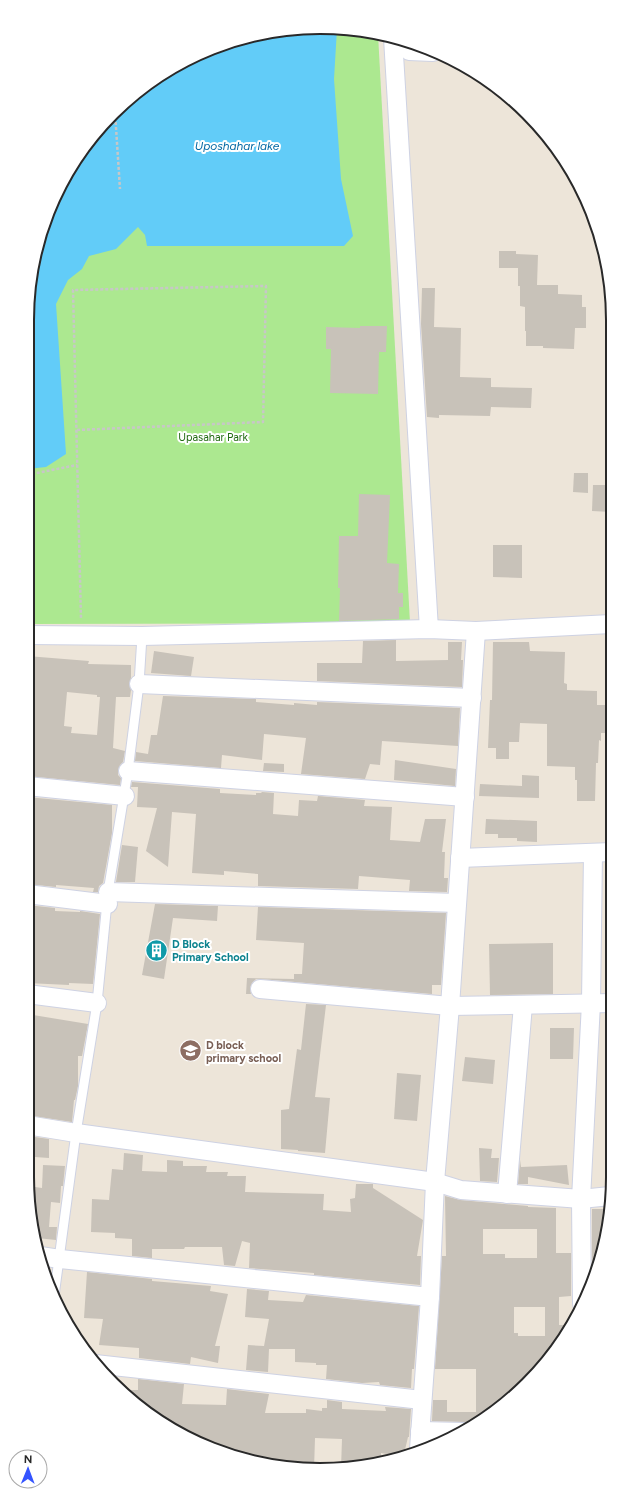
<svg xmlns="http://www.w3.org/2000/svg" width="640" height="1497" viewBox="0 0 640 1497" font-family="Figtree,sans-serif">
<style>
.green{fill:#ace890}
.water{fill:#62ccf8}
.building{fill:#c8c2b9;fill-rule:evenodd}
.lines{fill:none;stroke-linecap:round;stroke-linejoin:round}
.lane-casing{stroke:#ced2e3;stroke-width:11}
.street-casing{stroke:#ced2e3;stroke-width:20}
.path{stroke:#c7c7c7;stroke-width:2.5;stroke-dasharray:3 2;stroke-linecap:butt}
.lane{stroke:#fff;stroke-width:9}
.street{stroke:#fff;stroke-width:18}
.labels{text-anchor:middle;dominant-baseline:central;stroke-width:4;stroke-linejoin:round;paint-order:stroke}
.park-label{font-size:11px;fill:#236b13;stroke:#fff}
.culture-label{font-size:11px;font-weight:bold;fill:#0d838f;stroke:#fff;text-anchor:start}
.education-label{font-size:11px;font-weight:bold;fill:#785e54;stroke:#fff;text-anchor:start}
.water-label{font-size:12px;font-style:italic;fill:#0268a4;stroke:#fff}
.rim{fill:none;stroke:#292929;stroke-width:2}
</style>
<rect width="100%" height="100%" fill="#ede5d9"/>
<path class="green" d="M301,28L358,30L378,34L410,623L27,624V320L43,226L66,173L100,127L142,87L191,57L244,37Z"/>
<path class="water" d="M301,28L337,29L334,79L341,179L353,236L344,246H147L145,235L138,227L116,249L89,256L82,269L68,280L56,304L66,454L46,467L27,469V320L43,226L66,173L100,127L142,87L191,57L244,37Z"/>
<g class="building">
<path d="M499,251H516V254L538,255L537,285H558V294L582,295V307H586V328H575L574,349L543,348V346H526V331H525V307L520,306V286H518V268H499Z"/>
<path d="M422,288H435L434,327L461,328L460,377L491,378V387L532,388L531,408L491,407L490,416L439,415V418L427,417L421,324Z"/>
<path d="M360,326H387L386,352H379L378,394L330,393L331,349H326V327L360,328Z"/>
<path d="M574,473H588V493L573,492Z"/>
<path d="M593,485H611V512L592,511Z"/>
<path d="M359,494L390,495L387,563L399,564L398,593H403V607H399V619L339,621L340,588H338L339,536H358Z"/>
<path d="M493,545H522V578L493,577Z"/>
<path d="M396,640V661L448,660V642H462L461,660H463L462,687L317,681V663H362L363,641Z"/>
<path d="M493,642H529L530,651L565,652L564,683L567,684V690L597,691V705H612V733H601V741L599,740L598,763H596L595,801H577V780H575V767L547,766V724L520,723L519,742H509V759H496V748H488L490,700H492Z"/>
<path d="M154,651L194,657L191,676L151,673Z"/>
<path d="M27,656L89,661L88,664L131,665V678L129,684L131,690L130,697H116L113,748L125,751L123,762L120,765L118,770V775L121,778L120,785L27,776ZM67,692L97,695V697H100L97,735L71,733L72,727L64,726Z"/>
<path d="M163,696L256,699V702L294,705V703L317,705V702L460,708L458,746L382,741L380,765L370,764L365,779L301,774L306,738L264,734L262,760L222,755L221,768L135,761L136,752L148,754L151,735H157Z"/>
<path d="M395,760L456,769L455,786L394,780Z"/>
<path d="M264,763L284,764V772L263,771Z"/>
<path d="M522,775L539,776V798L479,796L480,784L522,786Z"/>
<path d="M132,782L220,789V793L256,795V793H261L262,792L274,793L273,814L298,816L299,800L317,801L318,796L365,800L364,806L392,807L390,840L420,842L425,819H446L442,852H445L444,878H448L447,892L409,891L410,880L359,876L358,889L258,886V874L224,871V875L192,873L196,814L172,812L168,867L146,851L157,808L137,807L138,787H131Z"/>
<path d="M27,797L112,805V833L103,883L99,886L98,892H93L94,888L56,885V887L27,884Z"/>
<path d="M486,819L537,821V842L517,841V838H498V834H485Z"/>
<path d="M122,845L138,847L135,882H116Z"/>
<path d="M155,904L218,906L217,921L173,918L164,979L142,975Z"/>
<path d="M27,905L55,908V911L80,912V911L100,914L93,984L69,983V985L27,983Z"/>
<path d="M258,907L446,913L441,985H432V994L261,979H256L252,983L250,988L251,994H246L247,978L294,979V974H302L304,943L256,940Z"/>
<path d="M553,943V994L490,995L489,944Z"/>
<path d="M306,1004L326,1005L315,1097L330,1098L325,1153L298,1151V1150L281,1149V1110L289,1109L297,1049L301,1050Z"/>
<path d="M27,1014L88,1024L82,1056H78V1086L75,1100H74L72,1122L27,1115Z"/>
<path d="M550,1028H574L573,1059H550Z"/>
<path d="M465,1057L495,1060L493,1084L462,1081Z"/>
<path d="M397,1073L421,1075L417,1121L394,1119Z"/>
<path d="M35,1137L49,1139V1158L35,1157Z"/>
<path d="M479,1148L492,1149L491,1158H499L497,1182L480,1181Z"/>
<path d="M124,1153L143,1155L142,1171L167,1172V1160L183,1161V1166H207L206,1172H228L227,1176H246L245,1192L324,1194L323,1210L351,1212L350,1199L355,1198L356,1184H373V1188L423,1220L417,1256H421L420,1285L314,1275V1273L249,1268L250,1243L242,1241L235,1266L224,1265L222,1247H185L184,1249H152V1258L132,1256V1239L115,1238V1233L91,1232L92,1199L109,1200L112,1169L123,1170Z"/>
<path d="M520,1160L521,1167L567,1165L569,1185L528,1177V1184H518Z"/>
<path d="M43,1165L65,1166L63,1186H61L60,1203L51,1202L49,1227H57L56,1240L37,1238L33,1214L35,1187L42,1188Z"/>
<path d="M445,1196L460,1200L528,1206V1207L556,1208V1253H571V1296L559,1297V1325H564V1337L540,1370L472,1426L469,1423L464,1422L432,1421L433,1400H447V1412H476V1369H435L442,1256H446ZM483,1229H537V1258H505V1254H483ZM514,1307H545V1336H518V1333H514Z"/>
<path d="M592,1209H608L597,1271L595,1277H592Z"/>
<path d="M87,1272L152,1279V1281L211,1286L210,1291L228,1294L215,1346H220L218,1363L191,1357L190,1364L139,1358V1348L99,1345L103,1319L84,1318Z"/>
<path d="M247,1289L269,1291L268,1300L303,1302L306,1295L419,1306L414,1369H412L411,1388L380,1385L379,1382L362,1383L326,1379L327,1365H316V1363L295,1362V1349H269L268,1372L246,1370L248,1345L264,1346L269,1319L245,1317Z"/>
<path d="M138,1379L184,1384L182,1404L226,1405L227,1389L269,1394L265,1413H306V1409L322,1411V1408H327V1400L342,1402V1409L386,1411L385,1407L411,1409L409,1437H408L404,1454L399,1456L381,1453V1463L377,1464L341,1468L342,1439L315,1438L314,1469L263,1464L173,1431L124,1390H138Z"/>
</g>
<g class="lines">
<defs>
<path id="lane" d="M54,1296L76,1133L97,1003L108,892L128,771L139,684L142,636"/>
<g id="street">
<path d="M393,38L429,629"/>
<path d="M409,51L433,52"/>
<path d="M27,635L142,636L429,629L476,631L611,624"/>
<path d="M139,684L472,698"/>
<path d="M128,771L465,797"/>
<path d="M27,786L125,796"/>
<path d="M460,858L612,852"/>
<path d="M108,892L457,903"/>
<path d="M27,894L108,904"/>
<path d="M260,989L450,1006L613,1003"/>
<path d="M27,994L97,1003"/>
<path d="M27,1125L76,1133L435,1182L461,1190L581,1199L610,1196"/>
<path d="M507,1194L523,1005"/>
<path d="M40,1256L60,1259L430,1297"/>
<path d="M582,1304L581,1199L591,1003L593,853"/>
<path d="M95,1364L422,1400"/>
<path d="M420,1431L464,1432"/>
<path d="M419,1449L430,1297L435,1182L450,1006L476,631"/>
</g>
</defs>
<use href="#lane" class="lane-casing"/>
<use href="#street" class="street-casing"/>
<g class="path">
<path d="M115,112L120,189"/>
<path d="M77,430L263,422L266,286L73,290L81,619"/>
<path d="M27,475L77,465"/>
</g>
<use href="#lane" class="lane"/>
<use href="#street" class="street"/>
</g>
<defs>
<symbol id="building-disc" viewBox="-11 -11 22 22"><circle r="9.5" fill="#0f9aa8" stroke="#fff"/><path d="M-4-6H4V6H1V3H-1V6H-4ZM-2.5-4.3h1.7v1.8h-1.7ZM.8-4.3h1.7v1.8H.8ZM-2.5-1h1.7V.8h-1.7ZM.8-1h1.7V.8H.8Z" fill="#fff"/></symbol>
<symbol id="school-disc" viewBox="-11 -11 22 22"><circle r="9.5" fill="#8d6e63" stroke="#fff"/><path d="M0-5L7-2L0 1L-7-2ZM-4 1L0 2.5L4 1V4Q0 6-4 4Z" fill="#fff"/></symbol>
</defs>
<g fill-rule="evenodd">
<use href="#building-disc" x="144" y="938" width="25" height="25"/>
<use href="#school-disc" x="178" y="1038" width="25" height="25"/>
</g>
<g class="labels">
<g class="park-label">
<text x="213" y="437">Upasahar Park</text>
</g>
<g class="culture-label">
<text x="172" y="944">D Block<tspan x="172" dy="13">Primary School</tspan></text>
</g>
<g class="education-label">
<text x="206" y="1045">D block<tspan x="206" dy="13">primary school</tspan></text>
</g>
<g class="water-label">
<text x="237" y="146">Uposhahar lake</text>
</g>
</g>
<path d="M0 0H640V1497H0ZM320 34H320A286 286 0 0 1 606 320V1177A286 286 0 0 1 320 1463H320A286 286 0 0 1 34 1177V320A286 286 0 0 1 320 34Z" fill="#fff" fill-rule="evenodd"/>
<path class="rim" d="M320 34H320A286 286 0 0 1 606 320V1177A286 286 0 0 1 320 1463H320A286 286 0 0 1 34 1177V320A286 286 0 0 1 320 34Z"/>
<g transform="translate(28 1469) rotate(1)"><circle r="19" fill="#ffffff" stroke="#a9a9a9"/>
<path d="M0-3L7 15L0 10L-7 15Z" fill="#3454ff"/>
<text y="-6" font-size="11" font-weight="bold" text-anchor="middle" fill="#292929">N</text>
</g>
</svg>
